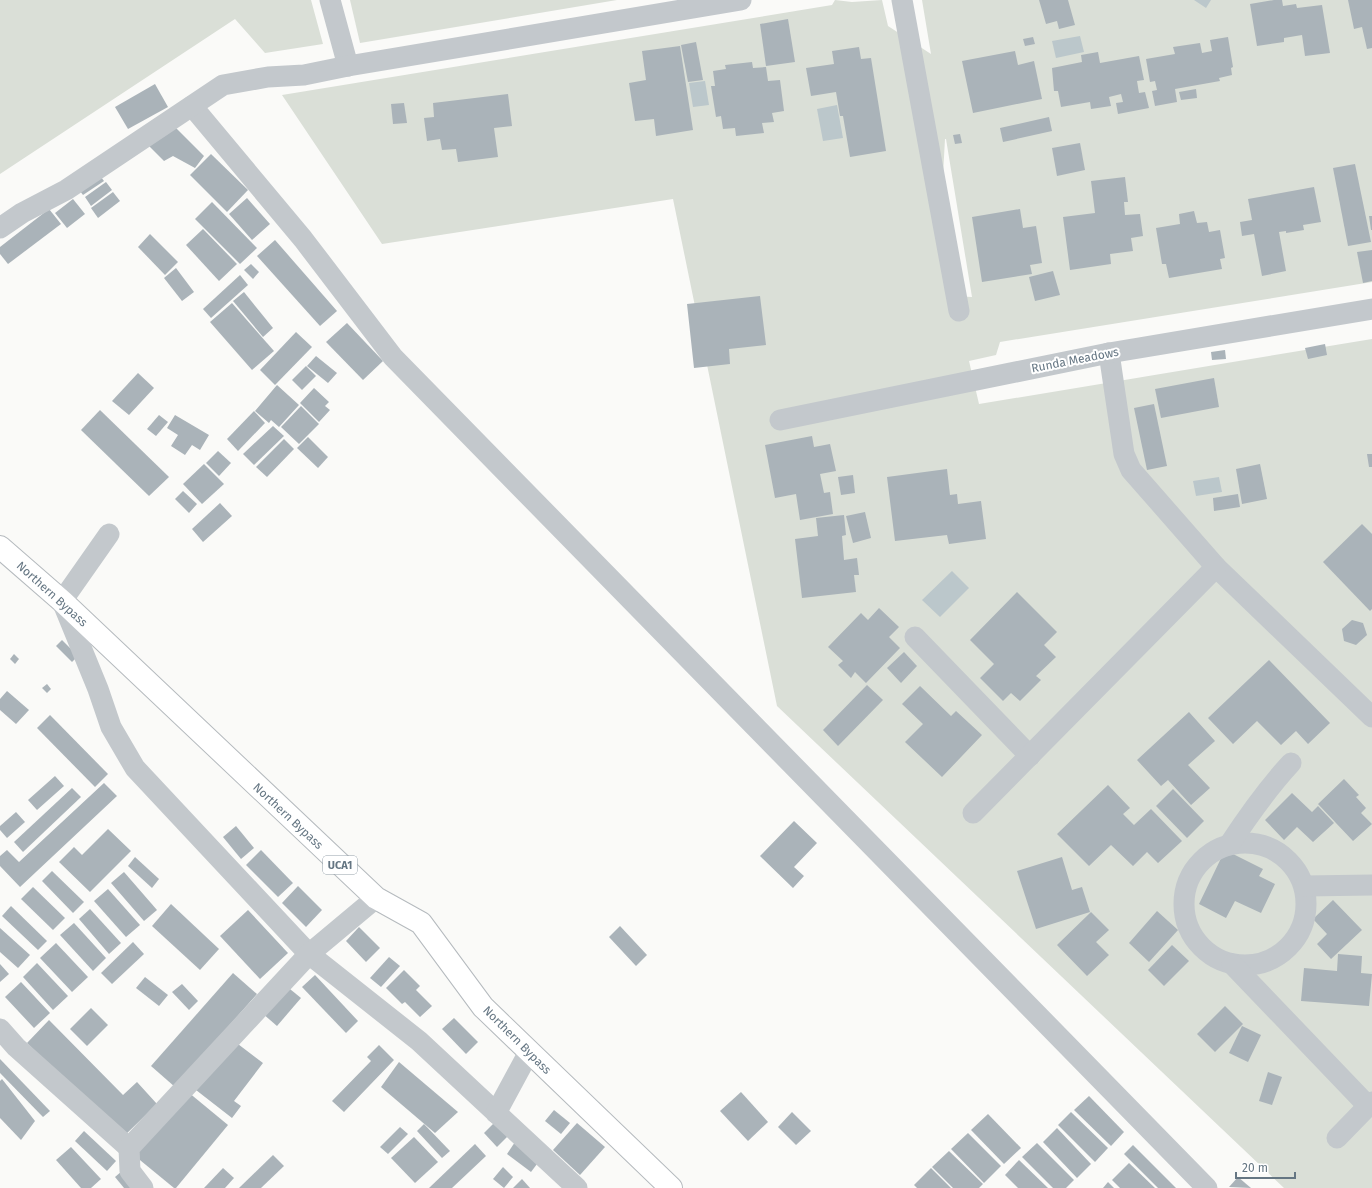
<svg xmlns="http://www.w3.org/2000/svg" width="1372" height="1188" viewBox="0 0 1372 1188" font-family="'Fira Sans',sans-serif">
<style>
.green{fill:#dadfd7;fill-rule:evenodd}
.water{fill:#bbc7cb}
.building{fill:#aab3b9}
.lines{fill:none;stroke-linecap:round;stroke-linejoin:round}
.primary-casing{stroke:#b5babe;stroke-width:24}
.street{stroke:#c3c8cc;stroke-width:21}
.primary{stroke:#fff;stroke-width:22}
.labels{text-anchor:middle;dominant-baseline:central;stroke-width:4;stroke-linejoin:round;paint-order:stroke}
.shield{fill:#fff;stroke:#939fa8;stroke-width:1}
.shield-label{font-size:11px;font-weight:bold;fill:#657683}
.street-label{font-size:12px;fill:#657683;stroke:#fff}
</style>
<rect width="100%" height="100%" fill="#fafaf8"/>
<g class="green">
<path d="M0,0H311L323,44L265,53L235,19L0,174Z"/>
<path d="M350,0H617L360,43Z"/>
<path d="M835,0L852,2L882,0L888,26L931,54L922,0H1372V282L1000,342L996,355L969,361L979,404L1372,339V1188H1284L777,706L673,199L382,244L282,95L832,5ZM945,139H946L972,297L953,296L943,175Z"/>
</g>
<g class="water">
<path d="M1194,0H1211L1206,8Z"/>
<path d="M1080,36L1084,52L1056,58L1052,41Z"/>
<path d="M705,81L709,105L693,107L689,83Z"/>
<path d="M837,105L843,138L823,141L817,109Z"/>
<path d="M1219,477L1222,492L1196,496L1193,481Z"/>
<path d="M952,571L969,588L940,617L922,600Z"/>
</g>
<g class="building">
<path d="M1039,0H1068L1075,25L1059,29L1057,21L1046,24Z"/>
<path d="M1274,0H1282L1283,6L1296,4L1297,8L1322,5L1330,53L1305,56L1302,35L1284,38V42L1257,46L1250,4Z"/>
<path d="M1348,0H1372V48L1367,49L1362,27L1354,29Z"/>
<path d="M788,19L795,62L766,66L760,24Z"/>
<path d="M1033,37L1035,44L1025,46L1023,39Z"/>
<path d="M1228,37L1233,67L1231,68L1232,75L1219,78L1220,81L1175,89L1177,102L1155,106L1152,91L1157,90L1155,81L1150,82L1146,59L1175,54L1173,47L1200,43L1202,53L1212,51L1210,40Z"/>
<path d="M696,42L703,80L688,82L681,45Z"/>
<path d="M680,46L693,130L656,136L654,119L635,121L629,83L646,80L642,51Z"/>
<path d="M859,47L861,59L871,58L886,151L850,157L843,116H840L836,92L811,96L806,68L834,64L832,51Z"/>
<path d="M1015,51L1018,65L1034,61L1042,99L973,113L962,61Z"/>
<path d="M1098,52L1100,63L1139,56L1144,80L1137,81L1139,93L1145,92L1149,108L1118,114L1116,103L1123,102L1121,94L1109,97L1111,106L1091,109L1090,102L1061,107L1058,91H1054L1052,68L1082,62L1081,55Z"/>
<path d="M752,62L753,68L766,67L768,81L780,80L784,111L772,113L774,122L762,123L764,133L736,136L735,128L723,129L721,116L716,117L711,86H715L713,71L726,69L725,65Z"/>
<path d="M155,84L168,107L128,129L115,107Z"/>
<path d="M1196,89L1197,98L1181,100L1179,92Z"/>
<path d="M508,94L512,126L494,128L498,157L458,162L456,149L442,150L440,139L427,141L424,118L434,117L433,103Z"/>
<path d="M404,103L407,123L393,124L391,104Z"/>
<path d="M1049,117L1052,131L1003,142L1000,128Z"/>
<path d="M173,125L204,156L195,168L173,156L164,161L146,143Z"/>
<path d="M960,134L962,143L955,144L953,135Z"/>
<path d="M1080,143L1085,170L1057,176L1052,148Z"/>
<path d="M211,154L248,190L227,212L190,175Z"/>
<path d="M1355,164L1371,242L1348,246L1333,168Z"/>
<path d="M98,173L104,181L83,195L77,187Z"/>
<path d="M1125,177L1128,202H1124L1125,215L1140,214L1143,236L1131,238L1133,251L1110,254L1111,264L1070,270L1063,217L1095,213L1091,181Z"/>
<path d="M106,182L112,190L91,206L85,197Z"/>
<path d="M1314,187L1321,222L1303,225L1304,230L1286,233V231L1279,232L1286,271L1262,276L1254,234L1242,236L1240,222L1252,220L1248,199Z"/>
<path d="M113,192L120,201L98,218L91,208Z"/>
<path d="M247,198L270,224L252,240L229,214Z"/>
<path d="M73,199L85,214L67,228L55,213Z"/>
<path d="M212,202L257,248L240,264L195,219Z"/>
<path d="M49,209L61,224L8,264L0,254V247Z"/>
<path d="M1020,209L1023,228L1036,226L1042,263L1030,265L1032,274L982,282L972,217Z"/>
<path d="M1194,211L1197,223L1207,222L1209,232L1220,230L1225,258L1220,259L1222,269L1169,278L1166,264H1162L1156,228L1180,224L1179,214Z"/>
<path d="M1369,216H1372V230H1371Z"/>
<path d="M203,229L237,264L219,281L186,245Z"/>
<path d="M150,234L178,262L165,275L138,247Z"/>
<path d="M275,240L337,311L320,326L257,256Z"/>
<path d="M1372,250V281L1363,283L1357,252Z"/>
<path d="M251,264L259,272L253,279L244,270Z"/>
<path d="M176,268L194,292L182,301L164,278Z"/>
<path d="M1053,271L1060,295L1035,301L1029,277Z"/>
<path d="M240,275L248,285L211,318L203,309Z"/>
<path d="M244,292L273,328L263,337L233,301Z"/>
<path d="M760,296L766,345L729,349L730,364L694,368L687,304Z"/>
<path d="M232,303L274,351L252,370L210,322Z"/>
<path d="M347,323L383,361L363,380L326,342Z"/>
<path d="M296,332L312,347L275,385L260,370Z"/>
<path d="M1325,344L1327,355L1308,359L1305,348Z"/>
<path d="M1225,350L1226,359L1212,360L1211,352Z"/>
<path d="M316,356L337,373L328,383L307,366Z"/>
<path d="M306,366L316,376L302,390L292,380Z"/>
<path d="M138,373L154,388L129,415L112,401Z"/>
<path d="M1214,378L1219,407L1161,418L1155,389Z"/>
<path d="M277,385L299,405L279,427L271,420L269,423L255,411Z"/>
<path d="M314,388L329,402L325,406L330,410L319,422L300,403Z"/>
<path d="M1154,404L1167,466L1147,470L1134,408Z"/>
<path d="M301,406L319,424L299,444L281,427Z"/>
<path d="M100,410L169,477L149,496L81,430Z"/>
<path d="M254,411L265,423L238,451L227,439Z"/>
<path d="M159,415L168,422L156,436L147,429Z"/>
<path d="M175,415L209,435L200,450L192,445L185,455L171,446L178,435L167,428Z"/>
<path d="M273,426L284,436L254,465L243,454Z"/>
<path d="M812,436L814,447L830,444L836,471L820,474L824,493L830,492L833,514L800,520L796,494L775,498L765,445Z"/>
<path d="M308,437L328,457L318,468L297,448Z"/>
<path d="M284,439L294,449L267,477L256,467Z"/>
<path d="M218,451L231,463L219,476L206,463Z"/>
<path d="M1367,454H1372V467H1369Z"/>
<path d="M204,464L224,484L202,504L183,484Z"/>
<path d="M1260,464L1267,499L1242,504L1236,469Z"/>
<path d="M947,469L950,495L957,494L958,504L981,501L986,539L949,544L947,535L895,541L887,477Z"/>
<path d="M853,475L855,493L841,495L838,477Z"/>
<path d="M183,491L197,504L189,513L175,499Z"/>
<path d="M1238,494L1240,507L1214,511L1213,498Z"/>
<path d="M220,503L232,516L203,542L192,529Z"/>
<path d="M865,512L871,538L853,543L846,516Z"/>
<path d="M844,515L846,535L842,536L844,560L857,558L859,575H854L856,592L802,598L795,539L818,536L816,518Z"/>
<path d="M1362,524L1372,534V609L1370,611L1323,562Z"/>
<path d="M1017,592L1057,632L1044,645L1056,657L1036,676L1041,680L1020,701L1011,693L1003,701L980,678L994,664L970,640Z"/>
<path d="M879,608L899,627L889,637L900,648L866,683L855,672L851,678L838,665L843,661L828,647L861,613L868,620Z"/>
<path d="M1352,620L1363,623L1367,635L1356,645L1344,641L1342,629Z"/>
<path d="M62,640L78,656L72,662L56,646Z"/>
<path d="M904,652L917,666L901,683L887,668Z"/>
<path d="M14,654L19,659L15,664L10,659Z"/>
<path d="M1269,660L1330,723L1308,744L1296,731L1281,745L1257,721L1233,744L1208,718Z"/>
<path d="M47,684L51,689L47,693L42,688Z"/>
<path d="M867,685L883,700L838,746L823,730Z"/>
<path d="M920,686L951,716L956,711L982,735L942,777L905,742L923,724L902,704Z"/>
<path d="M7,691L29,710L16,724L0,710V699Z"/>
<path d="M1189,712L1215,741L1188,765L1210,788L1191,805L1168,780L1161,786L1137,760Z"/>
<path d="M50,715L108,774L95,787L37,728Z"/>
<path d="M55,776L64,786L37,810L28,800Z"/>
<path d="M1344,779L1359,795L1356,797L1366,808L1361,813L1372,824L1353,841L1318,804Z"/>
<path d="M104,783L117,796L20,887L0,866V856L7,850L19,862Z"/>
<path d="M1108,785L1130,808L1123,814L1134,825L1151,809L1182,841L1158,863L1147,852L1133,866L1111,845L1089,866L1057,834Z"/>
<path d="M72,788L81,797L23,852L14,842Z"/>
<path d="M1173,789L1204,821L1187,838L1156,806Z"/>
<path d="M1292,793L1312,812L1318,806L1334,823L1313,842L1297,827L1284,840L1265,820Z"/>
<path d="M16,812L25,822L7,838L0,830V826Z"/>
<path d="M794,821L817,843L794,867L804,876L793,888L760,856Z"/>
<path d="M236,826L254,848L241,859L223,837Z"/>
<path d="M108,829L131,851L90,892L59,862L74,847L82,855Z"/>
<path d="M261,850L293,883L278,897L246,865Z"/>
<path d="M1225,850L1263,869L1259,876L1275,884L1261,913L1235,901L1226,918L1199,904Z"/>
<path d="M135,857L159,879L152,888L128,866Z"/>
<path d="M1062,857L1072,890L1082,887L1090,912L1036,929L1017,871Z"/>
<path d="M52,871L84,902L73,913L42,881Z"/>
<path d="M124,872L157,910L144,921L111,883Z"/>
<path d="M298,886L322,910L306,927L282,903Z"/>
<path d="M33,887L65,918L53,930L21,899Z"/>
<path d="M108,889L140,925L126,937L94,901Z"/>
<path d="M1333,900L1362,930L1331,959L1317,944L1327,934L1313,919Z"/>
<path d="M171,904L219,949L200,970L152,926Z"/>
<path d="M11,906L47,941L38,950L2,916Z"/>
<path d="M90,909L121,943L109,954L79,919Z"/>
<path d="M248,910L288,953L260,979L220,936Z"/>
<path d="M1157,911L1178,930L1149,962L1129,943Z"/>
<path d="M1091,912L1109,930L1096,942L1109,955L1087,976L1057,945Z"/>
<path d="M74,923L106,958L93,971L60,935Z"/>
<path d="M620,926L647,955L636,966L609,937Z"/>
<path d="M359,927L380,948L366,962L346,941Z"/>
<path d="M0,928L30,955L18,968L0,952Z"/>
<path d="M133,942L144,954L112,984L101,973Z"/>
<path d="M56,943L88,977L72,992L40,958Z"/>
<path d="M1172,945L1189,961L1164,986L1148,970Z"/>
<path d="M1338,954L1362,956L1361,973L1372,974L1369,1006L1301,1001L1304,968L1337,971Z"/>
<path d="M389,957L400,966L381,987L370,978Z"/>
<path d="M37,963L68,996L53,1010L23,977Z"/>
<path d="M0,964L9,974L0,982Z"/>
<path d="M404,970L420,986L416,990L432,1006L420,1017L405,1002L402,1004L386,988Z"/>
<path d="M233,973L257,994L175,1087L151,1066Z"/>
<path d="M315,975L358,1021L346,1033L302,987Z"/>
<path d="M145,977L168,995L159,1006L136,988Z"/>
<path d="M21,982L50,1013L34,1028L5,997Z"/>
<path d="M182,984L198,1001L189,1010L172,992Z"/>
<path d="M285,985L301,998L277,1026L262,1013Z"/>
<path d="M1225,1006L1243,1024L1215,1052L1197,1034Z"/>
<path d="M91,1008L108,1025L87,1046L70,1029Z"/>
<path d="M454,1018L478,1042L466,1054L442,1029Z"/>
<path d="M49,1020L123,1095L137,1082L157,1104L121,1139L27,1043Z"/>
<path d="M1242,1026L1261,1035L1248,1062L1229,1053Z"/>
<path d="M234,1041L263,1063L234,1101L241,1106L232,1118L196,1090Z"/>
<path d="M379,1045L394,1060L344,1112L332,1101L371,1061L367,1057Z"/>
<path d="M0,1059L50,1111L43,1117L0,1073Z"/>
<path d="M399,1062L458,1112L435,1133L381,1087Z"/>
<path d="M1268,1072L1282,1077L1272,1105L1259,1101Z"/>
<path d="M2,1079L35,1121L21,1140L0,1118V1081Z"/>
<path d="M188,1092L228,1125L176,1188H174L135,1156Z"/>
<path d="M741,1092L768,1122L748,1141L720,1111Z"/>
<path d="M1089,1096L1124,1132L1111,1146L1074,1110Z"/>
<path d="M554,1110L570,1123L561,1134L545,1121Z"/>
<path d="M792,1112L811,1131L796,1145L778,1127Z"/>
<path d="M1071,1112L1108,1148L1095,1162L1058,1125Z"/>
<path d="M988,1114L1021,1148L1004,1164L971,1130Z"/>
<path d="M495,1122L509,1135L497,1147L484,1133Z"/>
<path d="M577,1123L605,1147L580,1175L553,1150Z"/>
<path d="M424,1124L450,1151L442,1158L417,1131Z"/>
<path d="M400,1127L408,1134L388,1154L380,1147Z"/>
<path d="M1057,1128L1091,1164L1077,1178L1043,1142Z"/>
<path d="M84,1131L116,1161L107,1171L75,1141Z"/>
<path d="M968,1133L1001,1166L984,1183L951,1149Z"/>
<path d="M414,1137L438,1162L415,1183L391,1158Z"/>
<path d="M515,1142L540,1160L531,1172L507,1154Z"/>
<path d="M1037,1143L1074,1180L1066,1188H1053L1022,1157Z"/>
<path d="M475,1144L486,1156L452,1188H429Z"/>
<path d="M1133,1145L1176,1188H1158L1124,1154Z"/>
<path d="M71,1147L101,1179L91,1188H81L56,1160Z"/>
<path d="M949,1151L983,1184L979,1188H953L932,1167Z"/>
<path d="M273,1155L284,1166L261,1188H239Z"/>
<path d="M1019,1160L1048,1188H1018L1005,1175Z"/>
<path d="M1129,1163L1155,1188H1120L1112,1180Z"/>
<path d="M503,1167L513,1177L504,1188L493,1179Z"/>
<path d="M223,1168L234,1178L225,1188H204Z"/>
<path d="M931,1168L951,1188H917L914,1185Z"/>
<path d="M122,1171L135,1188H124L115,1177Z"/>
<path d="M1238,1177L1251,1188L1229,1187Z"/>
<path d="M522,1179L530,1188H513Z"/>
<path d="M1108,1182L1114,1188H1103Z"/>
</g>
<g class="lines">
<defs>
<path id="primary" d="M0,547L62,601L376,898L421,923L483,1007L671,1188"/>
</defs>
<use href="#primary" class="primary-casing"/>
<g class="street">
<path d="M330,0L348,66"/>
<path d="M902,0L959,311"/>
<path d="M192,106L303,239L393,357L1207,1188"/>
<path d="M0,228L22,213L66,190L223,85L268,77L304,75L348,66L741,0"/>
<path d="M1109,353L1124,454L1131,470L1216,567L1372,717"/>
<path d="M780,420L1109,353L1372,309"/>
<path d="M109,534L62,601L98,689L111,727L135,768L309,954L419,1041L577,1188"/>
<path d="M915,637L1030,756"/>
<path d="M973,813L1216,567"/>
<circle cx="1245" cy="904" r="61"/>
<path d="M1229,845C1248,816 1268,788 1291,763"/>
<path d="M1305,886L1372,885"/>
<path d="M1232,964L1368,1106"/>
<path d="M0,1029L16,1047L129,1148"/>
<path d="M496,1113L529,1052"/>
<path d="M1337,1138L1372,1102"/>
<path d="M143,1188L130,1171L129,1148L309,954L376,898"/>
</g>
<use href="#primary" class="primary"/>
</g>
<g class="labels">
<rect class="shield" x="323" y="856" width="34" height="18" rx="3"/>
<g class="shield-label">
<text x="340" y="865">UCA1</text>
</g>
<g class="street-label">
<text transform="translate(1075 360) rotate(-11)">Runda Meadows</text>
<text transform="translate(52 594) rotate(42)">Northern Bypass</text>
<text transform="translate(288 816) rotate(43)">Northern Bypass</text>
<text transform="translate(517 1040) rotate(45)">Northern Bypass</text>
</g>
</g>
<path d="M1236 1172v6h59v-6" fill="none" stroke="#657683" stroke-width="2"/>
<text x="1242" y="1172" font-size="12" fill="#657683" stroke="#ffffff" stroke-width="3" paint-order="stroke">20 m</text>
</svg>
